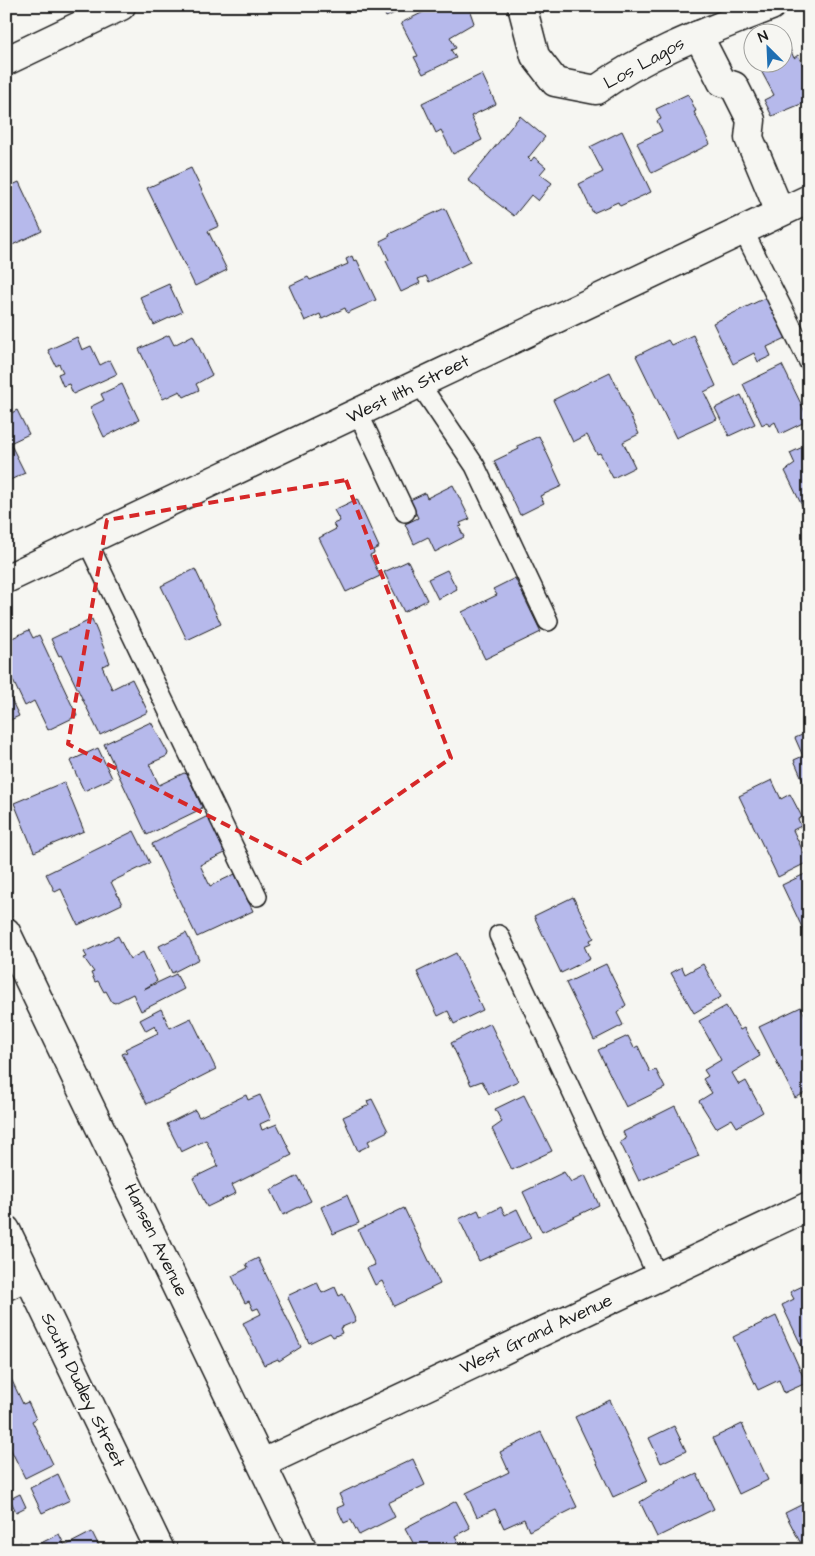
<svg xmlns="http://www.w3.org/2000/svg" width="815" height="1556" viewBox="0 0 815 1556" font-family="'Architects Daughter',sans-serif">
<style>
.building{fill:#b6b9eb;stroke:#1c1c1c}
.lines{fill:none;stroke-linecap:round;stroke-linejoin:round}
.lane-casing{stroke:#1c1c1c;stroke-width:22}
.street-casing{stroke:#1c1c1c;stroke-width:31}
.secondary-casing{stroke:#1c1c1c;stroke-width:31}
.lane{stroke:#f6f6f2;stroke-width:19}
.street{stroke:#f6f6f2;stroke-width:28}
.secondary{stroke:#f6f6f2;stroke-width:28}
.marked{fill:none;stroke:#d62828;stroke-width:4;stroke-dasharray:10 6;stroke-linejoin:round}
.labels{text-anchor:middle;dominant-baseline:central;stroke-width:4;stroke-linejoin:round;paint-order:stroke}
.street-label{font-size:18px;fill:#1c1c1c;stroke:#f6f6f2}
</style>
<rect width="100%" height="100%" fill="#f6f6f2"/>
<filter id="ink" filterUnits="userSpaceOnUse"><feTurbulence type="fractalNoise" baseFrequency=".02" numOctaves="2"/><feDisplacementMap in="SourceGraphic" scale="10" xChannelSelector="R" yChannelSelector="G"/><feConvolveMatrix kernelMatrix="1 2 1 2 8 2 1 2 1" color-interpolation-filters="sRGB"/></filter>
<g filter="url(#ink)">
<g class="building">
<path d="M381,6H409L386,17Z"/>
<path d="M436,6H468L474,23L450,37L456,48L451,50L456,58L423,74L414,57L418,56L401,23Z"/>
<path d="M789,47L794,58L798,55L803,65L809,63V105L806,102L772,116L764,100L774,95L757,63L782,62V51Z"/>
<path d="M482,74L496,104L471,116L482,140L453,154L441,130L436,133L422,103Z"/>
<path d="M688,94L696,111L694,112L710,144L652,173L637,143L662,131L657,121L661,119L656,109Z"/>
<path d="M520,116L545,137L528,158L531,161L534,157L546,167L540,174L552,183L538,201L531,195L514,216L468,180Z"/>
<path d="M622,131L651,192L620,206L618,202L593,213L579,184L603,172L590,147Z"/>
<path d="M191,168L219,226L208,231L227,270L195,286L147,188Z"/>
<path d="M19,182L42,231L6,248V188Z"/>
<path d="M445,208L470,262L429,282L426,276L418,279L420,283L401,292L386,261L389,260L380,241L390,236L389,234Z"/>
<path d="M352,256L354,261L357,260L376,300L347,313L345,308L322,319L320,314L305,321L289,286L308,277L310,280L348,264L346,259Z"/>
<path d="M169,284L182,312L154,325L140,297Z"/>
<path d="M767,297L786,338L767,347L771,356L758,362L754,353L733,364L713,323Z"/>
<path d="M169,335L174,345L193,335L212,375L196,384L199,390L184,397L180,391L163,399L139,349Z"/>
<path d="M693,335L716,386L704,392L717,419L676,438L636,356L668,340L671,345Z"/>
<path d="M77,337L82,350L91,346L100,365L110,360L117,374L73,394L69,384L63,386L58,374L63,372L59,364L56,366L48,350Z"/>
<path d="M782,365L809,420L780,434L775,422L769,426L767,422L762,425L743,384Z"/>
<path d="M610,372L639,434L623,442L635,467L613,478L600,453L597,454L587,435L573,442L553,400Z"/>
<path d="M122,384L139,420L104,437L90,407L104,400L101,394Z"/>
<path d="M741,395L755,424L729,436L715,408Z"/>
<path d="M17,410L29,434L10,443L25,473L6,482V416Z"/>
<path d="M539,436L562,486L540,496L544,503L520,515L494,461L519,449L517,446Z"/>
<path d="M809,444V510L805,512L785,471L795,464L790,453Z"/>
<path d="M453,485L470,519L460,523L462,526L459,527L464,537L435,552L428,537L414,544L405,524L418,518L410,500L425,493L427,498Z"/>
<path d="M357,499L379,547L373,550L374,553L370,555L380,576L346,592L319,538L336,529L333,524L340,521L334,510Z"/>
<path d="M408,561L427,600L404,612L384,572Z"/>
<path d="M195,569L221,624L187,640L161,586Z"/>
<path d="M447,570L457,589L438,599L428,579Z"/>
<path d="M515,578L541,632L485,659L462,612L497,595L493,589Z"/>
<path d="M92,619L110,663L102,666L112,689L132,679L148,712L100,735L61,655L59,656L51,639Z"/>
<path d="M29,630L33,638L39,635L77,716L48,730L34,701L25,706L6,666V650L9,649L6,641Z"/>
<path d="M6,689L19,716L6,722Z"/>
<path d="M151,722L168,753L167,756L149,764L159,785L184,773L187,774L202,807L201,809L147,835L104,744Z"/>
<path d="M809,732V781L804,783L794,760L803,756L795,738Z"/>
<path d="M98,748L112,778L84,791L70,761Z"/>
<path d="M772,780L781,799L790,794L802,817L798,819L801,826L793,830L808,862L778,877L739,796Z"/>
<path d="M64,782L84,831L34,852L14,803Z"/>
<path d="M208,816L225,853L200,865L210,886L235,874L253,911L197,937L152,844Z"/>
<path d="M134,831L150,863L111,882L122,904L78,925L61,889L55,892L46,874Z"/>
<path d="M809,872V942L782,885Z"/>
<path d="M573,897L594,938L590,940L591,943L584,946L590,959L561,973L534,916Z"/>
<path d="M186,933L199,959L172,973L159,946Z"/>
<path d="M118,936L130,959L143,952L157,981L144,989L176,974L184,989L141,1011L133,994L115,1003L112,1002L106,991L104,992L98,981L95,982L91,973L94,972L84,958L87,957L84,952Z"/>
<path d="M456,953L483,1010L454,1024L448,1011L438,1016L417,972Z"/>
<path d="M606,964L626,1005L617,1013L623,1025L594,1040L566,983Z"/>
<path d="M703,964L721,997L694,1013L671,973L682,967L685,974Z"/>
<path d="M726,1006L740,1030L744,1028L760,1056L732,1073L739,1085L746,1081L763,1112L737,1127L732,1119L716,1128L699,1101L712,1093L703,1079L708,1076L704,1070L721,1060L699,1021Z"/>
<path d="M801,1007L809,1024V1091L795,1098L759,1027Z"/>
<path d="M161,1009L170,1028L191,1018L216,1069L147,1104L122,1054L127,1052L125,1049L158,1033L155,1026L146,1031L140,1020Z"/>
<path d="M490,1023L518,1081L489,1094L482,1081L471,1085L451,1043Z"/>
<path d="M628,1036L634,1048L638,1046L650,1072L656,1070L665,1088L626,1107L598,1050Z"/>
<path d="M246,1095L248,1100L260,1095L271,1119L260,1124L262,1130L277,1124L292,1155L232,1185L236,1193L207,1207L193,1178L218,1166L206,1140L181,1152L167,1124L195,1110L199,1117Z"/>
<path d="M524,1095L552,1151L512,1170L492,1129L502,1122L495,1109Z"/>
<path d="M372,1099L388,1131L368,1141L370,1145L358,1151L343,1117L369,1105L367,1101Z"/>
<path d="M675,1106L699,1156L639,1181L620,1142L626,1139L623,1132Z"/>
<path d="M564,1172L571,1182L585,1175L599,1205L542,1232L523,1192Z"/>
<path d="M298,1176L311,1201L283,1215L271,1190Z"/>
<path d="M347,1195L359,1223L333,1234L321,1207Z"/>
<path d="M501,1207L505,1215L517,1209L531,1238L479,1261L459,1219L478,1210L481,1217Z"/>
<path d="M404,1208L440,1284L394,1306L382,1281L375,1285L367,1268L375,1265L358,1230Z"/>
<path d="M258,1258L301,1347L279,1361L278,1359L264,1365L243,1323L261,1314L258,1308L253,1310L249,1301L245,1303L232,1276L248,1268L246,1264Z"/>
<path d="M317,1282L322,1293L335,1287L339,1296L343,1294L356,1321L340,1328L342,1333L333,1337L330,1333L309,1343L287,1296Z"/>
<path d="M809,1283V1362L782,1305L794,1299L790,1292Z"/>
<path d="M776,1316L806,1383L784,1393L779,1380L758,1390L733,1337Z"/>
<path d="M6,1368L23,1404L28,1402L36,1419L32,1421L53,1464L25,1478L6,1440Z"/>
<path d="M610,1400L648,1481L613,1497L575,1417Z"/>
<path d="M742,1424L768,1480L739,1494L713,1438Z"/>
<path d="M674,1426L686,1451L661,1463L649,1438Z"/>
<path d="M541,1432L577,1507L529,1531L524,1519L504,1528L495,1509L477,1517L466,1493L509,1472L500,1452Z"/>
<path d="M413,1459L425,1485L388,1503L395,1517L359,1535L351,1520L344,1523L337,1508L344,1505L339,1494Z"/>
<path d="M58,1474L70,1500L42,1513L30,1488Z"/>
<path d="M697,1474L714,1509L657,1537L640,1502L660,1490L661,1492L677,1484L676,1482L686,1477V1479Z"/>
<path d="M20,1494L26,1507L16,1512L10,1499Z"/>
<path d="M456,1501L470,1528L455,1536L461,1546L454,1550H417L405,1528Z"/>
<path d="M809,1501V1537L800,1542L785,1513Z"/>
<path d="M92,1532L101,1550H37L35,1546L59,1534L65,1546Z"/>
<path d="M21,1542L25,1550H6V1549Z"/>
</g>
<g class="lines">
<defs>
<g id="lane">
<path d="M743,230L809,362"/>
<path d="M419,383L475,466L548,621"/>
<path d="M358,413L405,512"/>
<path d="M87,541L257,896"/>
<path d="M499,935L658,1277"/>
</g>
<g id="street">
<path d="M522,6L535,56L555,82L596,90C649,52 711,30 771,6"/>
<path d="M698,35L722,82L734,86L751,120L749,138L780,212"/>
<path d="M6,61L121,6"/>
<path d="M6,579L809,199"/>
<path d="M6,1286L28,1276"/>
</g>
<g id="secondary">
<path d="M6,932L303,1550"/>
<path d="M6,1230L160,1550"/>
<path d="M263,1463L809,1206"/>
</g>
</defs>
<use href="#lane" class="lane-casing"/>
<use href="#street" class="street-casing"/>
<use href="#secondary" class="secondary-casing"/>
<use href="#lane" class="lane"/>
<use href="#street" class="street"/>
<use href="#secondary" class="secondary"/>
</g>
</g>
<path class="marked" d="M346,480L451,758L301,863L68,744L107,520Z"/>
<g class="labels">
<g class="street-label">
<text transform="translate(644 63) rotate(-29)">Los Lagos</text>
<text transform="translate(408 389) rotate(-26)">West 11th Street</text>
<text transform="translate(156 1240) rotate(64)">Hansen Avenue</text>
<text transform="translate(536 1334) rotate(-25)">West Grand Avenue</text>
<text transform="translate(83 1390) rotate(64)">South Dudley Street</text>
</g>
</g>
<rect width="815" height="1556" fill="none" stroke="#f6f6f2" stroke-width="25"/>
<rect x="12" y="12" width="790" height="1531" fill="none" stroke="#1c1c1c" stroke-width="2" filter="url(#ink)"/>
<g transform="translate(768 48) rotate(336)"><circle r="24" fill="#f6f6f2" stroke="#9f9f9c"/>
<path d="M0-4L9 19L0 12L-9 19Z" fill="#1f6fb2"/>
<text y="-8" font-size="14" font-weight="bold" text-anchor="middle" fill="#1c1c1c">N</text>
</g>
</svg>
